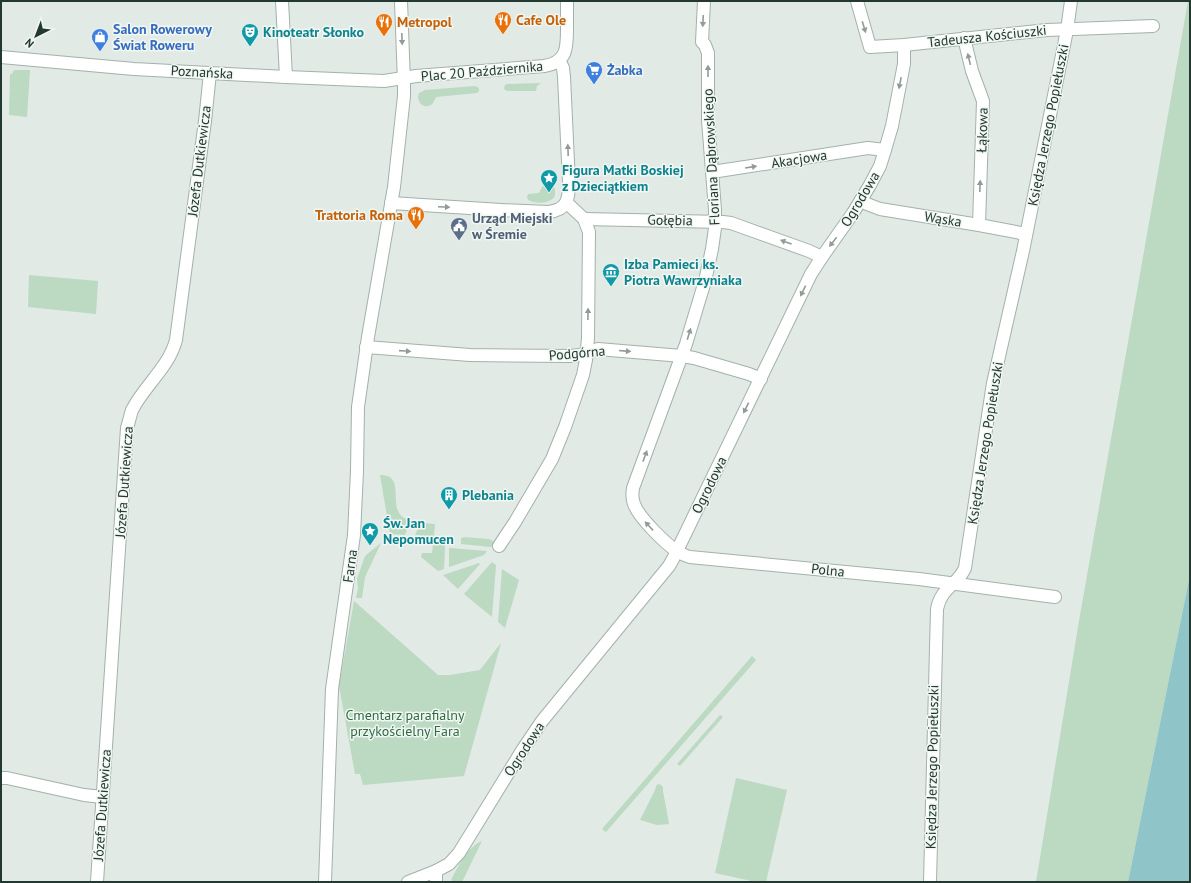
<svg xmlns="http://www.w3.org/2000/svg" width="1191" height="883" viewBox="0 0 1191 883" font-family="'PT Sans',sans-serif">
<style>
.green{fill:#bcd9c2}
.water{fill:#8fc4c9}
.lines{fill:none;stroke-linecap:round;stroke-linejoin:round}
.minor-casing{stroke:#a4b1ab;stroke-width:14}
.minor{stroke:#fff;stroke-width:12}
.oneway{fill:#919c98}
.labels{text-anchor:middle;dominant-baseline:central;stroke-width:3;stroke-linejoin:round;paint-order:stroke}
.food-label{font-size:14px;font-weight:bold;fill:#c56008;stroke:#f1f7f3;text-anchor:start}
.shop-label{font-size:14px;font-weight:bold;fill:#366cbe;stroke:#f1f7f3;text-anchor:start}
.culture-label{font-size:14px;font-weight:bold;fill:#0d838f;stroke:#f1f7f3;text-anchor:start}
.street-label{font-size:14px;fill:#233831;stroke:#f1f7f3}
.service-label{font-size:14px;font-weight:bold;fill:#4e5e75;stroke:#f1f7f3;text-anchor:start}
.park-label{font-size:14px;fill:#326a44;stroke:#f1f7f3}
</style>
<rect width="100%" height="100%" fill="#e1eae5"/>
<g class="green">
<path d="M1188,1H1190V575L1128,882H1036L1079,621Z"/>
<path d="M14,70H30L27,117L9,115L10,74H12Z"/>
<path d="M541,83L537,86L536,91H508L505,90L504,88L505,85L507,84Z"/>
<path d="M475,86L479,88V91L477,93L436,97C435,99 434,101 433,103C426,111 415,103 419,93L425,90Z"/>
<path d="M546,185H551L555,189V196C550,204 536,204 528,200L527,197L528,194L539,193L542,187Z"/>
<path d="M29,275L98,281L96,314L28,307Z"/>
<path d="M380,475C403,475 392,498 398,511C400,516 405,519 410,521L405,535L390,534Z"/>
<path d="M420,523L435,524L434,536L415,535Z"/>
<path d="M463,537L489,539L495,542L491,547L461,544V538H463Z"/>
<path d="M381,543L365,577L362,598H356L358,588L357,579L365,556Z"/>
<path d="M433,544H443L445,546L444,569L438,571L421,557L422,553H432Z"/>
<path d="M449,548H450L487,551L484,555L449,567Z"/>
<path d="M492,562L496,565L492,617L464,594Z"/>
<path d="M479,563L480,564L458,589L443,575Z"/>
<path d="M502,569L519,580L505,628L498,622Z"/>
<path d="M354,601L438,675H450L480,670L501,643L464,776L363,785L360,774H355L339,686Z"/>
<path d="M752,656L756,660L606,832L602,829Z"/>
<path d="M720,715L723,717L680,766L677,764Z"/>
<path d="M736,778L787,790L766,882H756L715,873Z"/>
<path d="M658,784L661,785L663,787V791L669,824L657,825L640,820L655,790L656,786Z"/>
<path d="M482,841L462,882H455L451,880C458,867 467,847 482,841Z"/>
</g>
<path class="water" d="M1190,575V882H1128Z"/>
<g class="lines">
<defs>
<g id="minor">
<path d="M282,1L286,77"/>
<path d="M704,1L702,42L705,45L708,53V120L715,210V228L712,249L705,281L686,344L633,488C632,494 632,499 634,504C639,518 666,544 678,552C682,554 686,556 690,557L919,579L1055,597"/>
<path d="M857,1L870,47L904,45L1047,30L1153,26"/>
<path d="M964,38L972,71L983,101L979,225"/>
<path d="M1,57L134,69L286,77L384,81L416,76L544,66C568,62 567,47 567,27C567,18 567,10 567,1"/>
<path d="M712,172L868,148L885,150"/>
<path d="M861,200L867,204L880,209L979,225L1026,234"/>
<path d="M391,203L501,210L548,212C567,210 569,200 569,183L564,77L563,68L559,60"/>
<path d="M584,219L723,222L731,223L809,251L822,257"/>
<path d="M366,347L470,355L570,356L580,355L598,349L682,356L694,358L749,374L761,379"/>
<path d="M499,546L515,522L552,459L565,427L583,375L586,360L588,338L589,232L584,219L567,203"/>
<path d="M1,778H7L84,795L102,797"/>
<path d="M97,882L127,428C129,422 130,416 132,410C145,385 169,367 176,340L205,121L210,73"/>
<path d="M325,882L332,689L354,535L357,471L358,407L368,337L394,187L404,96V83L401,1"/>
<path d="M408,882L436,871"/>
<path d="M436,882V871L449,864L459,853L523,749L542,721L669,566L674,557L811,274L822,257L853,213L870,185L880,166L885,150L892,126L904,64V45"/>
<path d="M930,882L937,609C941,587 958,585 965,568L993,383L1023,251L1067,30L1071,1"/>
</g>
</defs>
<use href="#minor" class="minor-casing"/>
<use href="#minor" class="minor"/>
</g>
<defs><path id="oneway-solid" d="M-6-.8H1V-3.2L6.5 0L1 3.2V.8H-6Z"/></defs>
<g class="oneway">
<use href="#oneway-solid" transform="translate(703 21) rotate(93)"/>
<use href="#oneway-solid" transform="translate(864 27) rotate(73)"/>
<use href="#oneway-solid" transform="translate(402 39) rotate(88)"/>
<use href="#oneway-solid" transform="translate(969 59) rotate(-103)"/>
<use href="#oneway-solid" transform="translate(708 71) rotate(-90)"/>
<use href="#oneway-solid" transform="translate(900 83) rotate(101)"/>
<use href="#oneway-solid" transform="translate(568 150) rotate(-92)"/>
<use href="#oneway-solid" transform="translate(751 167) rotate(-9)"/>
<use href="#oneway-solid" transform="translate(980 186) rotate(-88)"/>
<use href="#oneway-solid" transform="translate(444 207) rotate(3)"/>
<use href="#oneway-solid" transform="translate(786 242) rotate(-160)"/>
<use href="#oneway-solid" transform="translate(833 242) rotate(128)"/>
<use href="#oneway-solid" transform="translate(803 291) rotate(116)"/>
<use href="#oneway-solid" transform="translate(588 314) rotate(-89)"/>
<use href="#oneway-solid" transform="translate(689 334) rotate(-73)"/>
<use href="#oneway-solid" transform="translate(405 351) rotate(4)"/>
<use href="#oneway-solid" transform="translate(625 351) rotate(5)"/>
<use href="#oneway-solid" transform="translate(746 408) rotate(116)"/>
<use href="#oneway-solid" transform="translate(645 456) rotate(-70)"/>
<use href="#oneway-solid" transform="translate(649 526) rotate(-133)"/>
</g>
<defs>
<symbol id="restaurant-pin" viewBox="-11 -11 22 30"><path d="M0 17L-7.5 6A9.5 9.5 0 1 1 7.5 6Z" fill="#e8710a" stroke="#f1f7f3"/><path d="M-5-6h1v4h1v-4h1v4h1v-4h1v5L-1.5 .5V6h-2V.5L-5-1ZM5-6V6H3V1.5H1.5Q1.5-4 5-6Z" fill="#fff"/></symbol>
<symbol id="theatre-pin" viewBox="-11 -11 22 30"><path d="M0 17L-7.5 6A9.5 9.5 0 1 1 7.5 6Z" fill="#0f9aa8" stroke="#f1f7f3"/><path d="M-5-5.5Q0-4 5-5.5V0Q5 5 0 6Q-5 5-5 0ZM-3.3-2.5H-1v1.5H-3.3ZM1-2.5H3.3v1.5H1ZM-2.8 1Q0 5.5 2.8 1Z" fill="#fff"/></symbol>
<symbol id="shop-pin" viewBox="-11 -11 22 30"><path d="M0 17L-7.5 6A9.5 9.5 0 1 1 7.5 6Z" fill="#3f7fe0" stroke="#f1f7f3"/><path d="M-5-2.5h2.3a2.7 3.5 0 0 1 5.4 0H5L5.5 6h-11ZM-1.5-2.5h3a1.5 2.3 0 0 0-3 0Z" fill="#fff"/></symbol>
<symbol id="supermarket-pin" viewBox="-11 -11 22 30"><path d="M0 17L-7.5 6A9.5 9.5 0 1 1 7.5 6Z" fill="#3f7fe0" stroke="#f1f7f3"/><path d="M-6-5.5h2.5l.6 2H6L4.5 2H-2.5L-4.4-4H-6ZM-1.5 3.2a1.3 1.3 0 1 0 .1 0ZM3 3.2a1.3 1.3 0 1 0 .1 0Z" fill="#fff"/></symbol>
<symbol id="sight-pin" viewBox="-11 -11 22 30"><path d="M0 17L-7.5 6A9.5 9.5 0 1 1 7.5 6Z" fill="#0f9aa8" stroke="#f1f7f3"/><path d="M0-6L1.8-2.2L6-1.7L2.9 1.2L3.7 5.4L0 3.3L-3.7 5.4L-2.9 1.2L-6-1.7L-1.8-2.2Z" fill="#fff"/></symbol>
<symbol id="civic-pin" viewBox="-11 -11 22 30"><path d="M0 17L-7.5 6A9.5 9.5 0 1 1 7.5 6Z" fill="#5c6f8a" stroke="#f1f7f3"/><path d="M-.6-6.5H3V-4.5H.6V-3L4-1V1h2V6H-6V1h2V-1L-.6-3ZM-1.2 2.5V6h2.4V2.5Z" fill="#fff"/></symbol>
<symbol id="museum-pin" viewBox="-11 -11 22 30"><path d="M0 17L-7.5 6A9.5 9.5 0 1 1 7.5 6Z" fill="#0f9aa8" stroke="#f1f7f3"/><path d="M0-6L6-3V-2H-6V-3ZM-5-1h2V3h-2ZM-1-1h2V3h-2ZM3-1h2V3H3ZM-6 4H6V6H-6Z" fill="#fff"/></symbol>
<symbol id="building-pin" viewBox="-11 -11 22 30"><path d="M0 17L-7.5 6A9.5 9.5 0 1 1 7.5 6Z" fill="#0f9aa8" stroke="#f1f7f3"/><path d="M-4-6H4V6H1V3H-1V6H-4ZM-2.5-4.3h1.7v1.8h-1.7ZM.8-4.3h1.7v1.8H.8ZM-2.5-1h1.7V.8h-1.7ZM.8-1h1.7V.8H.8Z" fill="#fff"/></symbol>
</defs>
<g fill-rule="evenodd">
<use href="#restaurant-pin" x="493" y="10" width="20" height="27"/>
<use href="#restaurant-pin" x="374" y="12" width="20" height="27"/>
<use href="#theatre-pin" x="240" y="22" width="20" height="27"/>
<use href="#shop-pin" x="90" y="27" width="20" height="27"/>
<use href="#supermarket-pin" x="584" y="60" width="20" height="27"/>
<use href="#sight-pin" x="539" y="168" width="20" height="27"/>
<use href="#restaurant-pin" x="406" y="205" width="20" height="27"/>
<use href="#civic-pin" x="449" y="216" width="20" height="27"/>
<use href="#museum-pin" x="601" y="262" width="20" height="27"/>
<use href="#building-pin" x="439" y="485" width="20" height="27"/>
<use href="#sight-pin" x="360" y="521" width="20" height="27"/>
</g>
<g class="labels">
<g class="food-label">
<text x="516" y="20">Cafe Ole</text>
<text x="397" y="22">Metropol</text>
<text x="403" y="215" text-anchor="end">Trattoria Roma</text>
</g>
<g class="shop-label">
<text x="113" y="29">Salon Rowerowy<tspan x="113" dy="16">Świat Roweru</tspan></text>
<text x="607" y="70">Żabka</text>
</g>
<g class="culture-label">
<text x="263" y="32">Kinoteatr Słonko</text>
<text x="562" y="170">Figura Matki Boskiej<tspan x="562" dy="16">z Dzieciątkiem</tspan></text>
<text x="624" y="264">Izba Pamieci ks.<tspan x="624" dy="16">Piotra Wawrzyniaka</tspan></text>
<text x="462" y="495">Plebania</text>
<text x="383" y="523">Św. Jan<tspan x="383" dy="16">Nepomucen</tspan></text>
</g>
<g class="street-label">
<text transform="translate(987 36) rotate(-6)">Tadeusza Kościuszki</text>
<text transform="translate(482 71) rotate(-5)">Plac 20 Października</text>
<text transform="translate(202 72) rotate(3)">Poznańska</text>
<text transform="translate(1048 125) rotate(-79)">Księdza Jerzego Popiełuszki</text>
<text transform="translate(982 130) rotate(-88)">Łąkowa</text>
<text transform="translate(711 157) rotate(-93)">Floriana Dąbrowskiego</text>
<text transform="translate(799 159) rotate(-9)">Akacjowa</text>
<text transform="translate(199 161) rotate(-83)">Józefa Dutkiewicza</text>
<text transform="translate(860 199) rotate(-59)">Ogrodowa</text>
<text transform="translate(943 219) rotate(9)">Wąska</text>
<text transform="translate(670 220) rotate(1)">Gołębia</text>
<text transform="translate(577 353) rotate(-5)">Podgórna</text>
<text transform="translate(985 443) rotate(-81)">Księdza Jerzego Popiełuszki</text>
<text transform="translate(124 482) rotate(-86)">Józefa Dutkiewicza</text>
<text transform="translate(709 485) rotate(-64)">Ogrodowa</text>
<text transform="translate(350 566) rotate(-82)">Farna</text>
<text transform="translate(828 570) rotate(6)">Polna</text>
<text transform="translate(524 749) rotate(-57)">Ogrodowa</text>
<text transform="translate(932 767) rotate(-89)">Księdza Jerzego Popiełuszki</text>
<text transform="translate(102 805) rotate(-86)">Józefa Dutkiewicza</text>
</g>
<g class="service-label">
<text x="472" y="218">Urząd Miejski<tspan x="472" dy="16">w Śremie</tspan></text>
</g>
<g class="park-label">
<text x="405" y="715">Cmentarz parafialny<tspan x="405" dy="16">przykościelny Fara</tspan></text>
</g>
</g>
<rect width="1191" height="883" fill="none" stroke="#233831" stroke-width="4"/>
<g transform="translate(36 36) rotate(222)" stroke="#f1f7f3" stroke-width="3" paint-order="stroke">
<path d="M0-3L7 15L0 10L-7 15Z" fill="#233831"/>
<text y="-6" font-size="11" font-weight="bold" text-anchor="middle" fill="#233831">N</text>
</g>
</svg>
